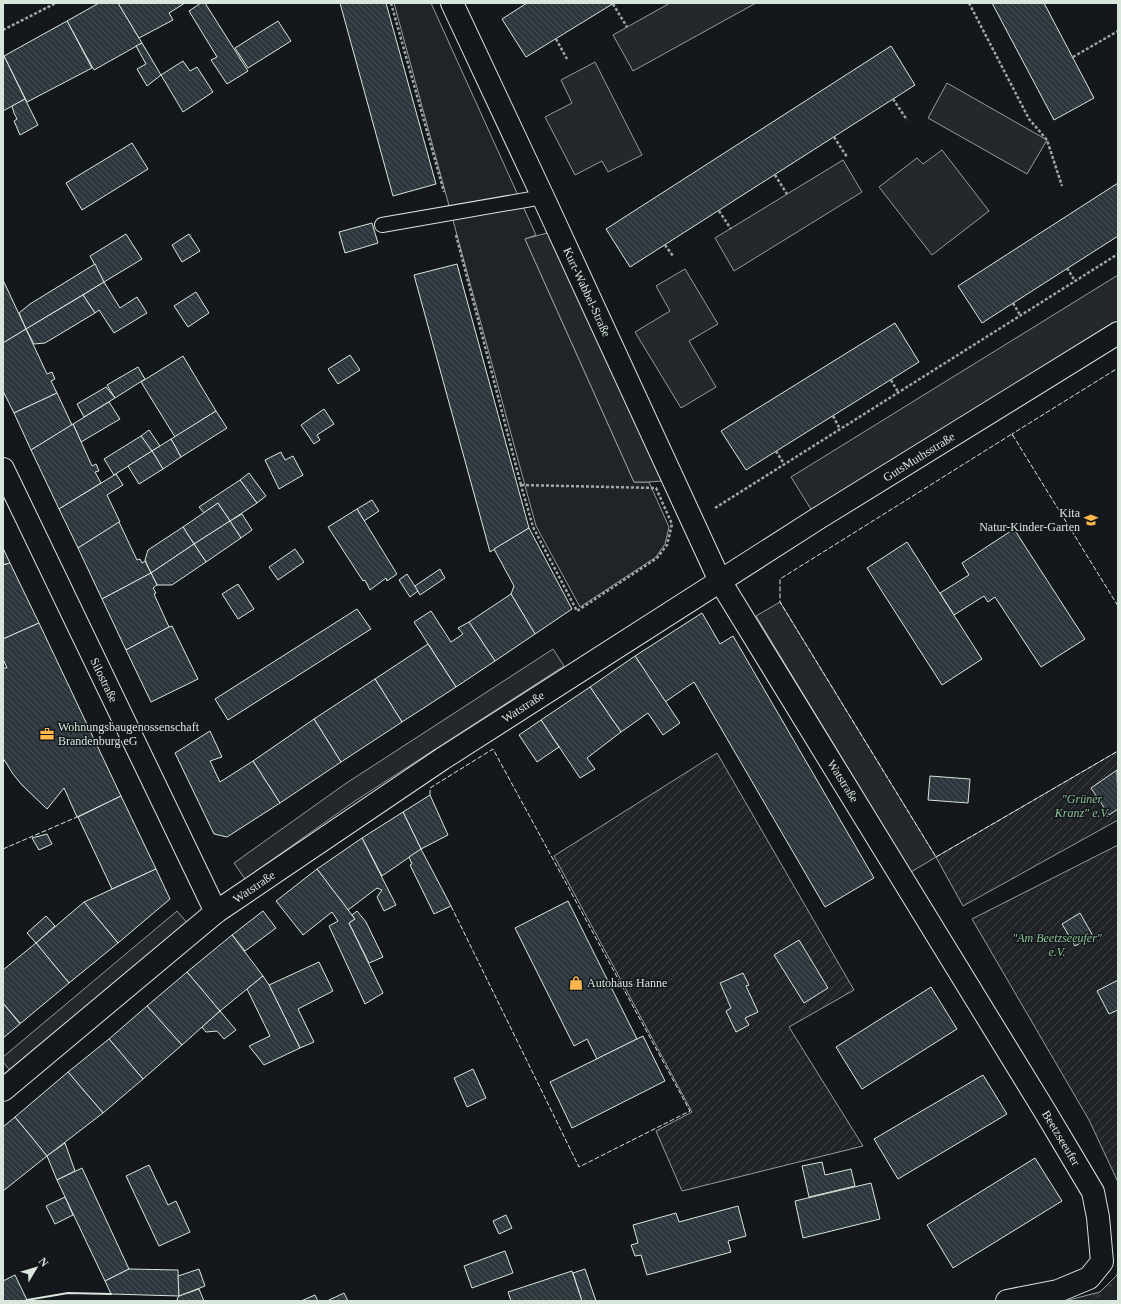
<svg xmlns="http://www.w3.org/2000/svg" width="1121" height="1304" viewBox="0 0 1121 1304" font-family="Georgia,serif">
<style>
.grass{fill:#202428;stroke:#939e99}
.park{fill:url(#park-tufts);stroke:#939e99}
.garden{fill:url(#garden-furrows);stroke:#939e99}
.parking{fill:#24282b;stroke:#939e99}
.building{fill:url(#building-back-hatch);stroke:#d8e6dc}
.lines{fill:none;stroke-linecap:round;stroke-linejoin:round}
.service-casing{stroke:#d8e6dc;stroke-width:16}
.minor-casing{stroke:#d8e6dc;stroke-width:24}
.path{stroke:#9da8a2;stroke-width:2.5;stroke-dasharray:3 2;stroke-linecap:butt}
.service{stroke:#14181c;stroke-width:14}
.minor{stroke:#14181c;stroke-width:22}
.fence{stroke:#d8e6dc;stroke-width:1;stroke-dasharray:5 2;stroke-linecap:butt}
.wall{stroke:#d8e6dc;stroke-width:2}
.labels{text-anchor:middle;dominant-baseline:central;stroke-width:3;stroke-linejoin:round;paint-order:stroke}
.street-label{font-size:12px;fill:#d8e6dc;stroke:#14181c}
.poi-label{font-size:12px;fill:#d8e6dc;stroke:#14181c;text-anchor:start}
.park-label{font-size:12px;font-style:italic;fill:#8ac095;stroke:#14181c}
</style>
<defs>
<pattern id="park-tufts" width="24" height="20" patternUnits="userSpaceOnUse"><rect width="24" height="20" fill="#202428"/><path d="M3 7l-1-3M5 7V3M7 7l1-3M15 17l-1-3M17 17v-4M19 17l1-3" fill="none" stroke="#404447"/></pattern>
<pattern id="garden-furrows" width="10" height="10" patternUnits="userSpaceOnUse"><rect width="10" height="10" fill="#202428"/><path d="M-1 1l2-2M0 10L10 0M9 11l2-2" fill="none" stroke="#404447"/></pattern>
<pattern id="building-back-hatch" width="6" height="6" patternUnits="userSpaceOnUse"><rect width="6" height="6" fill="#2c363c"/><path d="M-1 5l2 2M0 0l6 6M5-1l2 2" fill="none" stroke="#4a5358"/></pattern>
</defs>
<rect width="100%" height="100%" fill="#14181c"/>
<path class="grass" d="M394,3H431L536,235L525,239L634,482H649L669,527L665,544L656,557L580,607L536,526Z"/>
<path class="park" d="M1118,1269V1301H1065L1100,1292L1117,1275Z"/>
<g class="garden">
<path d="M1118,751V820L963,906L936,857Z"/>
<path d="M717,753L854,990L789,1027L863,1146L682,1191L656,1131L692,1112L554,856Z"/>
<path d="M1118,845V1182L1089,1120L972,919Z"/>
</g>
<g class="parking">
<path d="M670,3H756L633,71L613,35Z"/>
<path d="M595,62L642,155L608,172L602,161L575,175L545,117L572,103L561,80Z"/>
<path d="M947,83L1047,140L1027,174L928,118Z"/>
<path d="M942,150L989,211L932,255L879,187L917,158L923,164Z"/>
<path d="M843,160L862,192L734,271L715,238Z"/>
<path d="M558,230L674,480L649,482H634L525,239Z"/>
<path d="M685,269L718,324L689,341L716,387L681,408L635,332L670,311L656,286Z"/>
<path d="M1118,275V333L817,519L791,477Z"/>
<path d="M780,602L936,857L911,872L756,616Z"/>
<path d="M553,649L564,666L355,801L245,879L234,863L345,784Z"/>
<path d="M177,911L189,925L13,1074L3,1062V1057Z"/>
</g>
<g class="building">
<path d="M99,3H118L142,43L94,70L67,21Z"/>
<path d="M118,3H185L169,13L173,20L139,38Z"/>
<path d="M201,3H205L248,71L227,84L211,60L217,57L189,11Z"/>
<path d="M340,3H386L436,184L393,196Z"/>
<path d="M527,3H614L526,57L502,19Z"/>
<path d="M992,3H1044L1094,98L1054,120Z"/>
<path d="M67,21L92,68L27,102L4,56Z"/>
<path d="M278,21L291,41L248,68L235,48Z"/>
<path d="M142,43L161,75L147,86L137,69L146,64L136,46Z"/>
<path d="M891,46L915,85L630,267L606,229Z"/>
<path d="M3,56H4L25,99L3,111Z"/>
<path d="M183,61L190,71L197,67L213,92L183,112L161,75Z"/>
<path d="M25,99L38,125L20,135L14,121L17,119L14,113L12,106Z"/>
<path d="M132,143L148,169L82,210L66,183Z"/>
<path d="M1118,183V236L982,323L958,286Z"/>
<path d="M372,223L378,243L345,253L339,232Z"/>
<path d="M126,234L142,259L104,282L90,256Z"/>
<path d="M189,234L200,251L182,262L172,245Z"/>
<path d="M95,264L104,282L26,329L19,313L30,304Z"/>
<path d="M457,264L529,528L490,552L414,275Z"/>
<path d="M3,280L26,329L3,343Z"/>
<path d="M104,282L120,308L137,297L147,313L114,333L99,310L95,313L83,295Z"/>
<path d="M196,292L209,313L188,327L174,306Z"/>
<path d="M83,295L95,313L45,343L34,344L26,329Z"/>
<path d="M895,323L919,362L746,470L721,431Z"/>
<path d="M26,329L47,374L52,372L55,379L51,381L57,393L14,413L3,391V343Z"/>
<path d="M350,355L360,370L338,384L328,369Z"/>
<path d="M183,356L216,411L175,437L141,382Z"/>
<path d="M138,367L145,379L115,398L107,385Z"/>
<path d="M106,387L115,398L84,417L77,404Z"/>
<path d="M57,393L72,425L31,450L14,413Z"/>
<path d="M109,402L120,419L81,442L73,424Z"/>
<path d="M324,409L334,424L317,435L320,440L314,444L301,425Z"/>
<path d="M216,411L227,428L181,457L171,439Z"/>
<path d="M73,424L92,466L96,464L99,471L95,472L101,483L59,509L31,450Z"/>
<path d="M149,430L160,446L152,451L141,436Z"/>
<path d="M141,436L152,451L114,475L104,459Z"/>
<path d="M171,439L181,457L163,469L152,451Z"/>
<path d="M152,451L163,469L139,484L128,466Z"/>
<path d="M281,452L285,460L293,456L303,475L279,489L265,460Z"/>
<path d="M249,473L266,496L257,503L240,480Z"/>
<path d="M116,474L123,485L107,495L120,522L78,548L59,509Z"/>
<path d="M240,480L257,503L230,521L218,503L204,513L199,507Z"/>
<path d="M372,500L379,511L364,521L357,509Z"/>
<path d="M218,503L230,521L194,544L183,527Z"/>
<path d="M357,509L397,574L387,581L386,578L370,590L365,580L363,581L328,527Z"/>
<path d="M242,514L252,530L241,538L230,521Z"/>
<path d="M230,521L241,538L206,562L194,544Z"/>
<path d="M119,522L137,560L140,559L142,563L145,561L151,573L102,599L78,548Z"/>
<path d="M183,527L194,544L151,573L145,560L148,550Z"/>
<path d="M529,528L572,609L535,634L511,594L514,586L494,549Z"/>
<path d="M1014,529L1085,639L1041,667L995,597L988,602L984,596L954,615L940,593L969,575L962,563Z"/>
<path d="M907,542L982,659L942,685L867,568Z"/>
<path d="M194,544L206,562L172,585H157L151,573Z"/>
<path d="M3,548L10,563L3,565Z"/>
<path d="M295,549L304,562L278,580L269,567Z"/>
<path d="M10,563L39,623L3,639V565Z"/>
<path d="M440,569L445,578L420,595L415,586Z"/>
<path d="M151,573L157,585L153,588L156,593L154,594L169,627L126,650L102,599Z"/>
<path d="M407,574L418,591L410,597L399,580Z"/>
<path d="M238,584L254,609L238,619L222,594Z"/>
<path d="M511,594L535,634L495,661L469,622Z"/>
<path d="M357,609L371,629L228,720L215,699Z"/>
<path d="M431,611L451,642L463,634L458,628L469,622L495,661L456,687L414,622Z"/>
<path d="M702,613L720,644L733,636L874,878L825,907L694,682L665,702L635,656Z"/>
<path d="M39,623L121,796L77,817L64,788L47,809L21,784L13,774L3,758V668H7L3,659V639Z"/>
<path d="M172,626L198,679L151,702L126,650L169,627Z"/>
<path d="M428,644L456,687L402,722L375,679Z"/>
<path d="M635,656L680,723L663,735L648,713L621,732L590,687Z"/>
<path d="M375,679L402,722L341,762L314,719Z"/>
<path d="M590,687L621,732L587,758L595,769L580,778L541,720Z"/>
<path d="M314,719L341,762L280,803L253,761Z"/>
<path d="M541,720L559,747L537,762L519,735Z"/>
<path d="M210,731L222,757L210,761L220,782L253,761L280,803L227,837L214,834L175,753Z"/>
<path d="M1117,770L1118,809L1109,815L1091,788Z"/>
<path d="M930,776L970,779L968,803L928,800Z"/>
<path d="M430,795L448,835L421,849L403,812Z"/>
<path d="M121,796L156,869L112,889L78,817Z"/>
<path d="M403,812L421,849L382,876L362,838Z"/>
<path d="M47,834L52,844L39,850L32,838Z"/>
<path d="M362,838L396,905L384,911L377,897L382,890L377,888L348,910L317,869Z"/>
<path d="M421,849L451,906L434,914L410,865L412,864L409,857Z"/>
<path d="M156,869L170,899L118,943L84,902Z"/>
<path d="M317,869L355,919L349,923L383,993L365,1004L329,926L338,921L332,912L303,935L276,901Z"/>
<path d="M568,901L637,1039L597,1059L587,1039L574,1046L515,928Z"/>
<path d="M84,902L118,943L69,983L36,943Z"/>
<path d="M263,911L276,928L245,951L232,935Z"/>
<path d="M357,911L366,922L383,957L369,963L349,923L355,919L352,915Z"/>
<path d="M1080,913L1093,936L1075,946L1062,924Z"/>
<path d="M46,916L55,926L36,943L27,933Z"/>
<path d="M232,935L263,976L220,1011L187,972Z"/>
<path d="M799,940L828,988L804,1003L774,955Z"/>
<path d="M36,943L69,983L21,1023H20L3,1003V970Z"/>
<path d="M319,962L333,991L298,1009L314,1042L300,1048L269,985Z"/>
<path d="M187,972L220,1011L182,1045L147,1006Z"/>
<path d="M743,973L749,985L746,986L758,1012L745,1018L749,1025L736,1032L726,1011L731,1008L720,983Z"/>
<path d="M263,976L269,985L300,1048L264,1065L249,1046L270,1036L247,989Z"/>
<path d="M1118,980V1010L1109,1014L1097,991Z"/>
<path d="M931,987L957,1029L862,1089L836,1047Z"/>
<path d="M3,1003L20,1024L3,1038Z"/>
<path d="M147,1006L182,1045L143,1079L109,1039Z"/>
<path d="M220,1011L236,1030L224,1039L217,1031L206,1032L202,1027Z"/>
<path d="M643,1036L665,1081L572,1128L550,1082Z"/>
<path d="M109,1039L143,1079L103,1113L68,1072Z"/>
<path d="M473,1069L486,1098L467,1107L454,1078Z"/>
<path d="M68,1072L103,1113L47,1156L15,1117Z"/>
<path d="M983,1075L1007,1114L898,1179L874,1139Z"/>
<path d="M15,1117L47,1156L3,1191V1127Z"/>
<path d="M65,1143L75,1171L57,1180L47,1156Z"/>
<path d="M1035,1158L1062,1201L953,1268L927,1225Z"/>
<path d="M822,1162L825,1175L851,1169L855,1186L809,1197L802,1166Z"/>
<path d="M149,1165L168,1205L176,1201L190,1232L159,1246L126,1176Z"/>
<path d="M82,1168L129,1269L105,1281L57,1180Z"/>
<path d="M871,1183L880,1219L803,1238L795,1201Z"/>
<path d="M65,1197L73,1215L55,1224L46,1206Z"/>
<path d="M738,1206L746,1236L728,1241L731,1252L647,1275L641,1255L635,1256L631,1245L638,1243L633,1225L676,1213L679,1222Z"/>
<path d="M506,1215L512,1228L499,1234L493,1221Z"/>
<path d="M505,1251L513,1273L472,1288L464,1266Z"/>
<path d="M129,1269L178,1270L179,1296L111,1294L105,1281Z"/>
<path d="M199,1269L205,1286L179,1296L178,1276Z"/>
<path d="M585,1269L596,1301H582L573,1273Z"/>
<path d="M572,1271L582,1301H511L508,1292Z"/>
<path d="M15,1275L27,1300L20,1301H3V1281Z"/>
<path d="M199,1289L204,1301H178L177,1299L179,1296Z"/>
<path d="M344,1293L348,1301H327Z"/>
<path d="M315,1295L318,1301H301Z"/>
</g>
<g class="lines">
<defs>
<path id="service" d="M382,225L543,197"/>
<g id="minor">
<path d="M452,3L543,197L720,581L1046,1113L1093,1192L1098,1217L1102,1262L1089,1278L1058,1291L1007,1301"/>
<path d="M3,469L216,912"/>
<path d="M3,1090L216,912L442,759L817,519L1118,333"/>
</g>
</defs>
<use href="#service" class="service-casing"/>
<use href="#minor" class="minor-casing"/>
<g class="path">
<path d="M391,3L444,192"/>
<path d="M969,3L1029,119L1047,140L1062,186"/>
<path d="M613,4L627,27"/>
<path d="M3,30L56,3"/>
<path d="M556,39L567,59"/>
<path d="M1073,57L1118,31"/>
<path d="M893,99L907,120"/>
<path d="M834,137L847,157"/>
<path d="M775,175L787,194"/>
<path d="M719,211L731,229"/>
<path d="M456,235L521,485"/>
<path d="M665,245L673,256"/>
<path d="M1067,268L1075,281"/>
<path d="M1013,303L1020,315"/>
<path d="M891,380L898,392"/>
<path d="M833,416L840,429"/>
<path d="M776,451L784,464"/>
<path d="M521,485L656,488L672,524L667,545L657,558L577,611L533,527Z"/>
<path d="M715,508L1118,254"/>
</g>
<use href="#service" class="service"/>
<use href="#minor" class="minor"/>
<g class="fence">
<path d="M1013,436L1012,434L1118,368"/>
<path d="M1118,606L1012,434L780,579V602L936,857L1118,751"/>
<path d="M430,795V788L493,749L690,1111L579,1167L451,906"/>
<path d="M3,849L77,817"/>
</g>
<path class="wall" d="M27,1300L68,1293L111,1294"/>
</g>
<defs>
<symbol id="school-bare" viewBox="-9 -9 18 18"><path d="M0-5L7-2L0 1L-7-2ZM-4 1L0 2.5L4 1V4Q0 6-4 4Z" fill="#ffb74d" stroke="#14181c" stroke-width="2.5" paint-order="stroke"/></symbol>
<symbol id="office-bare" viewBox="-9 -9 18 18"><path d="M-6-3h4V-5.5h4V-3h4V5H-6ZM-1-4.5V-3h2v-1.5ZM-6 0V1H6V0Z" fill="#ffb74d" stroke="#14181c" stroke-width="2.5" paint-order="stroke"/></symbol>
<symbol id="shop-bare" viewBox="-9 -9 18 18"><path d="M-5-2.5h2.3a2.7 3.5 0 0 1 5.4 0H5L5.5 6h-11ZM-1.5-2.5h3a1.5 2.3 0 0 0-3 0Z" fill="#ffb74d" stroke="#14181c" stroke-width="2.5" paint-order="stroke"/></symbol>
</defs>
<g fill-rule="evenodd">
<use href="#school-bare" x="1081" y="510" width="20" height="20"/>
<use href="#office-bare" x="37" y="724" width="20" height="20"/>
<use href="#shop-bare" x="566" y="973" width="20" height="20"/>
</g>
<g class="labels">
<g class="street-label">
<text transform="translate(587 292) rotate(65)">Kurt-Wabbel-Straße</text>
<text transform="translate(919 457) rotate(-32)">GutsMuthsstraße</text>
<text transform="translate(104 680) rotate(64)">Silostraße</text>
<text transform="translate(523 707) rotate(-33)">Watstraße</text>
<text transform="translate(843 781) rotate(58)">Watstraße</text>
<text transform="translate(254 887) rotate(-34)">Watstraße</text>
<text transform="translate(1061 1138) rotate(59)">Beetzseeufer</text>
</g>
<g class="poi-label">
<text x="1080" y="513" text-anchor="end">Kita<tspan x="1080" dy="14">Natur-Kinder-Garten</tspan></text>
<text x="58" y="727">Wohnungsbaugenossenschaft<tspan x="58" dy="14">Brandenburg eG</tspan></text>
<text x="587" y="983">Autohaus Hanne</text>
</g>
<g class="park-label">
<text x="1082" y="799">"Grüner<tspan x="1082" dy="14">Kranz" e.V.</tspan></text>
<text x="1057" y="938">"Am Beetzseeufer"<tspan x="1057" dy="14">e.V.</tspan></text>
</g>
</g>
<rect width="1121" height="1304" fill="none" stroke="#d8e6dc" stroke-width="8"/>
<g transform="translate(36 1268) rotate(52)" stroke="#14181c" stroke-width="3" paint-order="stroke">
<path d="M0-3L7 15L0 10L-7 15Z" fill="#d8e6dc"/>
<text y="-6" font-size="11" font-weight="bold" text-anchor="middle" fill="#d8e6dc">N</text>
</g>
</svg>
